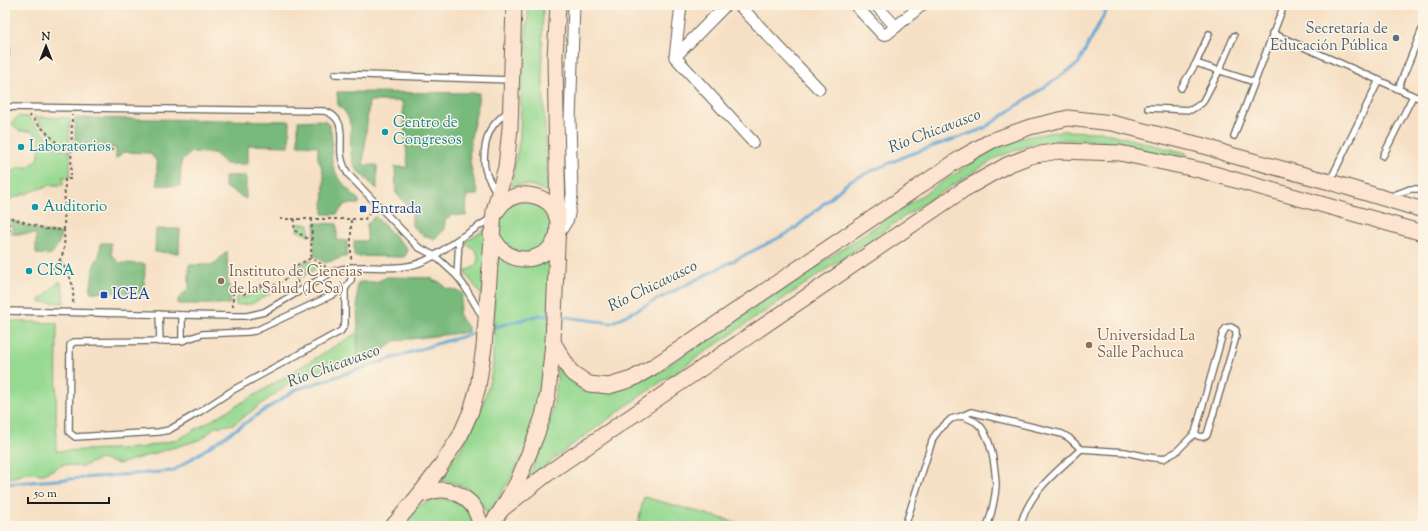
<svg xmlns="http://www.w3.org/2000/svg" width="1428" height="531" viewBox="0 0 1428 531" font-family="'Sorts Mill Goudy',serif">
<style>
.green{fill:#96d991;stroke:#597a56}
.forest{fill:#78b97b;stroke:#4a6a4c}
.lines{fill:none;stroke-linecap:round;stroke-linejoin:round}
.stream{stroke:#5aa3d1;stroke-width:3}
.lane-casing{stroke:#686157;stroke-width:8}
.street-casing{stroke:#686157;stroke-width:13}
.secondary-casing{stroke:#686157;stroke-width:17}
.path{stroke:#686157;stroke-width:2;stroke-dasharray:3 3;stroke-linecap:butt}
.lane{stroke:#fff;stroke-width:5.5}
.street{stroke:#fff;stroke-width:11}
.secondary{stroke:#fde4d0;stroke-width:15}
.service-dot{fill:#5c6f8a;stroke:#fcf5e5;stroke-width:1.5}
.culture-dot{fill:#0f9aa8;stroke:#fcf5e5;stroke-width:1.5}
.transit-dot{fill:#1a4fb4;stroke:#fcf5e5;stroke-width:1.5}
.education-dot{fill:#8d6e63;stroke:#fcf5e5;stroke-width:1.5}
.labels{text-anchor:middle;dominant-baseline:central;stroke-width:3;stroke-linejoin:round;paint-order:stroke}
.service-label{font-size:15px;fill:#4e5e75;stroke:#fcf5e5;text-anchor:end}
.culture-label{font-size:15px;fill:#0d838f;stroke:#fcf5e5;text-anchor:start}
.transit-label{font-size:15px;fill:#164399;stroke:#fcf5e5;text-anchor:start}
.education-label{font-size:15px;fill:#785e54;stroke:#fcf5e5;text-anchor:start}
.water-label{font-size:16px;font-style:italic;fill:#38596d;stroke:#fcf5e5}
</style>
<rect width="100%" height="100%" fill="#fcf5e5"/>
<filter id="ink" filterUnits="userSpaceOnUse"><feTurbulence type="fractalNoise" baseFrequency=".025" numOctaves="2"/><feDisplacementMap in="SourceGraphic" scale="8" xChannelSelector="R" yChannelSelector="G"/><feConvolveMatrix kernelMatrix="1 2 1 2 8 2 1 2 1" color-interpolation-filters="sRGB"/></filter>
<filter id="wash" filterUnits="userSpaceOnUse"><feTurbulence type="fractalNoise" baseFrequency=".012" numOctaves="4" result="noise"/><feDisplacementMap in="SourceGraphic" scale="16" xChannelSelector="R" yChannelSelector="G"/><feGaussianBlur stdDeviation="0.9" result="paint"/><feColorMatrix in="noise" values="0 0 0 0 0 0 0 0 0 0 0 0 0 0 0 0 0 1.4 0 .05"/><feComposite in="paint" operator="in"/></filter>
<g filter="url(#wash)">
<rect width="100%" height="100%" fill="#f6e0c5"/>
<g class="green">
<path d="M528,5H543L542,60L548,193C536,185 524,183 511,186L520,137L522,60L528,17Z"/>
<path d="M18,116L28,117L60,150L70,151V177H63V185H50L5,201V173H11L19,167H29L39,157L40,138L31,131H19L11,123Z"/>
<path d="M34,117L70,118L69,146H62Z"/>
<path d="M1061,131L1102,132L1186,153L1188,160L1098,141L1063,140L1027,146L998,157L926,202L643,394L572,445L527,480C545,442 556,408 558,366L569,380L583,389L609,392L657,373L921,196L993,149L1025,137Z"/>
<path d="M530,200L546,210L550,218L552,227L550,236L546,243L540,249L524,253L508,248L498,234L499,216L512,203Z"/>
<path d="M298,224H309V236L297,231Z"/>
<path d="M488,228L485,300L466,274V270C482,268 482,248 466,245V241Z"/>
<path d="M495,254C521,273 524,268 551,256C548,319 549,385 526,446C517,470 502,493 487,515C477,489 464,485 439,480C464,449 487,405 493,365Z"/>
<path d="M309,260L319,267L300,278L295,268Z"/>
<path d="M60,281L63,290L64,303L40,302V300Z"/>
<path d="M265,286L270,294L251,304L236,305V298L239,296L245,298Z"/>
<path d="M5,321L57,323L56,451L140,448L179,439L255,395L355,334H358V358L297,378L234,424L215,427L202,439L119,464L100,459L81,467L64,464L44,474L26,473L5,480Z"/>
<path d="M644,497L750,526H637Z"/>
<path d="M445,499C449,500 455,501 459,503C465,507 473,518 473,526H400C416,507 419,501 445,499Z"/>
</g>
<g class="forest">
<path d="M337,92L479,93C478,115 467,140 470,161C471,173 476,184 478,195H467L466,216L451,215L445,221C445,231 441,234 433,239L423,235L412,226V211L396,193L395,167H408L402,101H369L363,165H377V189C371,183 357,172 354,165C344,142 361,123 338,105Z"/>
<path d="M75,118L290,121L289,146L248,145V164H225L214,153L191,152L181,162L180,186L157,185V162L150,153L123,152L116,159V148L75,147Z"/>
<path d="M318,120L326,121C337,133 328,153 334,169C339,181 350,191 359,200V204H345L337,214H323L324,178L322,168L318,158V146L298,145V121Z"/>
<path d="M225,176H246V199L225,187Z"/>
<path d="M375,216L407,248V253L404,257L354,256V241H367V224Z"/>
<path d="M9,220L45,232L61,233C60,242 57,249 50,255L36,254V234H12V229Z"/>
<path d="M315,223L337,224V240L347,241V256L325,263L314,255Z"/>
<path d="M156,229H180L179,253L155,252Z"/>
<path d="M101,243H111V254L120,263L145,264L144,297L140,293L90,292L94,265L99,256Z"/>
<path d="M227,251L228,282L230,288V304H178V299L189,288V265H213Z"/>
<path d="M387,277L432,278L433,281L440,282L445,288L459,291L462,294C462,310 453,314 468,327V332L394,341L379,354L358,358L357,285L359,282H376Z"/>
</g>
<g class="lines">
<g class="stream">
<path d="M559,316L611,323L792,231L851,180L908,155L983,129L1078,64L1109,5"/>
<path d="M491,328L540,315L550,316"/>
<path d="M5,484L173,471L295,390L436,344L482,331"/>
</g>
</g>
</g>
<g filter="url(#ink)">
<g class="lines">
<defs>
<g id="lane">
<path d="M1272,33L1423,100"/>
<path d="M5,42L6,55H5"/>
<path d="M1196,63L1254,82"/>
<path d="M335,74L511,80"/>
<path d="M1181,88L1196,63L1209,34"/>
<path d="M1398,89L1423,27"/>
<path d="M5,107L324,111C346,118 340,135 341,153C341,161 344,167 348,174L418,247L435,256L457,276L465,287L482,316"/>
<path d="M1148,108L1191,110L1202,103L1219,71L1234,36"/>
<path d="M1234,136L1284,5"/>
<path d="M1383,156L1413,96"/>
<path d="M1330,181L1379,80"/>
<path d="M496,192C493,186 488,179 486,172C482,160 485,140 491,129C495,122 502,116 508,111"/>
<path d="M1389,197L1410,189H1423"/>
<path d="M457,276L459,239"/>
<path d="M345,289V324L341,331L233,390L201,411L169,430L159,432L75,437L69,432L70,345L74,342L169,341H182L202,334L248,332L255,331L345,289L351,280L352,267"/>
<path d="M5,311L231,316H247L264,312L332,272C358,262 382,271 408,266C427,263 442,251 457,240C468,233 480,226 491,218"/>
<path d="M159,314L160,342"/>
<path d="M182,341V315"/>
<path d="M962,416C966,418 973,420 977,423C991,434 995,466 996,484C996,494 991,517 987,526"/>
<path d="M905,526L933,438L939,430L951,419L962,416L971,412L1062,434L1069,438L1081,449L1125,452L1148,457L1163,459L1176,452L1195,433L1223,333L1226,328L1231,327L1236,330V337L1207,435L1203,437L1198,436L1195,433"/>
<path d="M1020,526C1031,489 1055,474 1081,449"/>
</g>
<g id="street">
<path d="M681,5L675,57L753,142"/>
<path d="M739,5L819,89"/>
<path d="M855,5L883,35L887,34L922,5"/>
<path d="M876,5L896,27"/>
<path d="M675,57L726,5"/>
<path d="M558,235L568,219L572,195L570,120L574,5"/>
</g>
<g id="secondary">
<path d="M495,214C498,209 502,203 507,200C521,191 543,194 553,208C555,211 556,216 558,220"/>
<path d="M491,234C499,250 513,263 533,258C539,256 545,254 549,249C552,246 555,241 557,236"/>
<path d="M553,342L571,372L589,384L609,386L632,379L653,367L961,158L991,141L1030,127L1068,118L1112,123L1208,147L1227,154L1330,182L1423,210"/>
<path d="M419,495C424,494 429,492 434,491C448,487 464,495 473,506C477,512 479,519 481,526"/>
<path d="M502,509L551,471L963,190L1007,165L1030,156L1058,151L1120,153L1200,170L1423,233"/>
<path d="M393,526L419,495L438,470L460,436L471,411L478,387L484,347L494,211L506,167L510,128L514,5"/>
<path d="M490,526L502,509L517,483L536,436L543,416L548,393L553,342L558,221L555,57L558,5"/>
</g>
</defs>
<use href="#lane" class="lane-casing"/>
<use href="#street" class="street-casing"/>
<use href="#secondary" class="secondary-casing"/>
<g class="path">
<path d="M29,115L62,148L113,150"/>
<path d="M5,216L46,229L64,230C65,248 65,257 52,269"/>
<path d="M5,218L10,226L9,233"/>
<path d="M280,219H365L372,210"/>
<path d="M295,219L294,230L311,241"/>
<path d="M312,219L311,258L326,267"/>
<path d="M64,230L65,179H71L72,115"/>
<path d="M351,259V219"/>
<path d="M60,261C72,277 74,285 73,304"/>
<path d="M298,283L290,269L311,258"/>
<path d="M233,307V290L235,288L244,294L268,282L271,287L293,275"/>
</g>
<use href="#lane" class="lane"/>
<use href="#street" class="street"/>
<use href="#secondary" class="secondary"/>
</g>
</g>
<circle class="service-dot" cx="1396" cy="38" r="4"/>
<g class="culture-dot">
<circle cx="385" cy="132" r="4"/>
<circle cx="21" cy="147" r="4"/>
<circle cx="35" cy="207" r="4"/>
<circle cx="29" cy="271" r="4"/>
</g>
<g class="transit-dot">
<rect x="359" y="205" width="8" height="8" rx="2"/>
<rect x="100" y="291" width="8" height="8" rx="2"/>
</g>
<g class="education-dot">
<circle cx="221" cy="281" r="4"/>
<circle cx="1089" cy="345" r="4"/>
</g>
<g class="labels">
<g class="service-label">
<text x="1388" y="29">Secretaría de<tspan x="1388" dy="17">Educación Pública</tspan></text>
</g>
<g class="culture-label">
<text x="393" y="123">Centro de<tspan x="393" dy="17">Congresos</tspan></text>
<text x="29" y="147">Laboratorios</text>
<text x="43" y="207">Auditorio</text>
<text x="37" y="271">CISA</text>
</g>
<g class="transit-label">
<text x="371" y="209">Entrada</text>
<text x="112" y="295">ICEA</text>
</g>
<g class="education-label">
<text x="229" y="272">Instituto de Ciencias<tspan x="229" dy="17">de la Salud (ICSa)</tspan></text>
<text x="1097" y="336">Universidad La<tspan x="1097" dy="17">Salle Pachuca</tspan></text>
</g>
<g class="water-label">
<text transform="translate(935 132) rotate(-21)">Río Chicavasco</text>
<text transform="translate(653 287) rotate(-26)">Río Chicavasco</text>
<text transform="translate(334 367) rotate(-20)">Río Chicavasco</text>
</g>
</g>
<rect width="1428" height="531" fill="none" stroke="#fcf5e5" stroke-width="20"/>
<g transform="translate(46 46)" stroke="#fcf5e5" stroke-width="3" paint-order="stroke">
<path d="M0-3L7 15L0 10L-7 15Z" fill="#1c1c1c"/>
<text y="-6" font-size="11" font-weight="bold" text-anchor="middle" fill="#1c1c1c">N</text>
</g>
<path d="M28 497v6h81v-6" fill="none" stroke="#1c1c1c" stroke-width="2"/>
<text x="34" y="497" font-size="12" fill="#1c1c1c" stroke="#fcf5e5" stroke-width="3" paint-order="stroke">50 m</text>
</svg>
